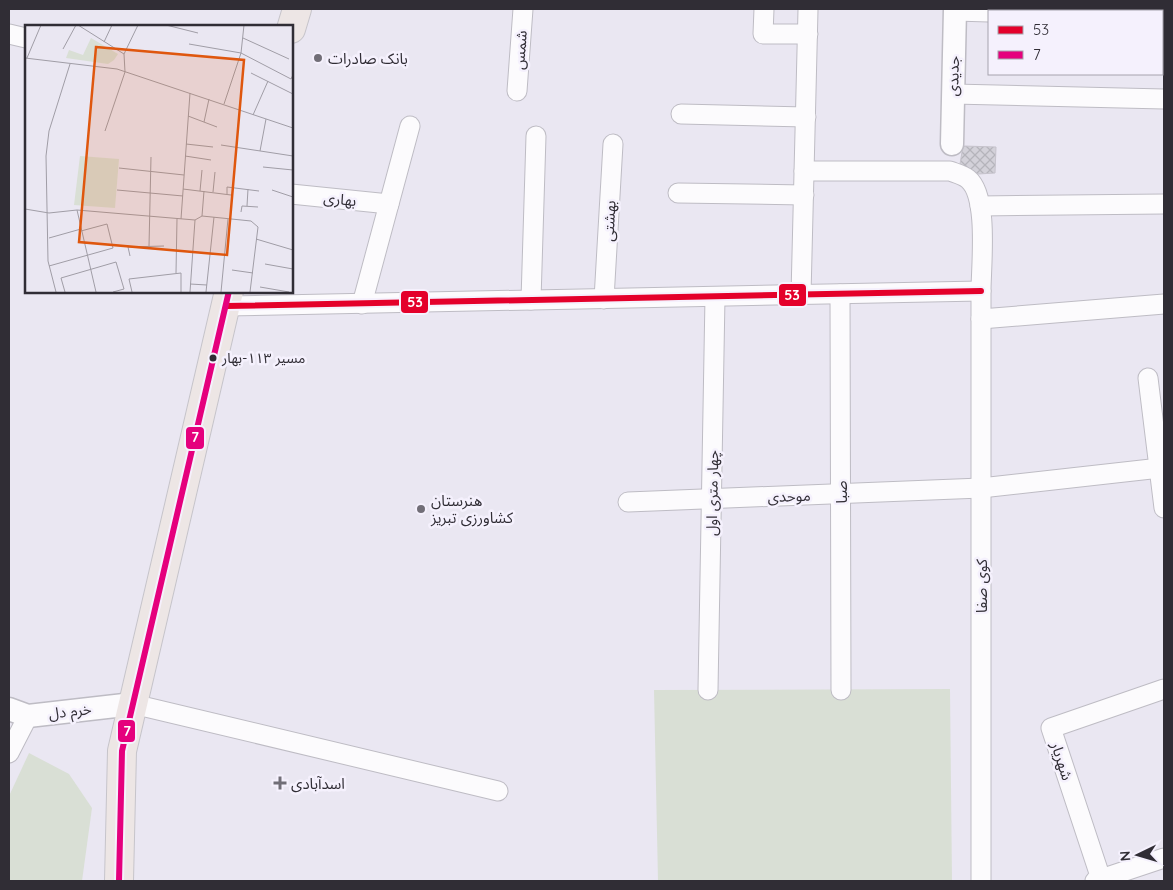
<svg xmlns="http://www.w3.org/2000/svg" width="1173" height="890" viewBox="0 0 1173 890" font-family="Quicksand,'Noto Sans Arabic',sans-serif">
<style>
.park{fill:#d9dfd5}
.building{fill:url(#building-cross-hatch);stroke:#c6c3cc}
.lines{fill:none;stroke-linecap:round;stroke-linejoin:round}
.minor-casing{stroke:#bebcc4;stroke-width:21}
.tertiary-casing{stroke:#bebcc4;stroke-width:25}
.primary-casing{stroke:#c6c4ca;stroke-width:30}
.minor{stroke:#fcfbfd;stroke-width:19}
.tertiary{stroke:#fcfbfd;stroke-width:22}
.primary{stroke:#ede6e5;stroke-width:28}
.bus-1-casing{stroke:#f5f1fd;stroke-width:10}
.bus-2-casing{stroke:#f5f1fd;stroke-width:10}
.bus-1{stroke:#e4002b;stroke-width:6}
.bus-2{stroke:#e5007d;stroke-width:6}
.poi-dot{fill:#716e77;stroke:#f5f1fd;stroke-width:2}
.bus-dot{fill:#302d35;stroke:#f5f1fd;stroke-width:2}
.labels{text-anchor:middle;dominant-baseline:central;stroke-width:5;stroke-linejoin:round;paint-order:stroke}
.bus-label{font-size:14px;fill:#302d35;stroke:#f5f1fd;text-anchor:start}
.street-label{font-size:15px;fill:#302d35;stroke:#f5f1fd}
.poi-label{font-size:15px;fill:#302d35;stroke:#f5f1fd;text-anchor:start}
.inset-road{fill:none;stroke:#a09da6;stroke-width:1}
.view{fill:#df570e;fill-opacity:0.15;stroke:#df570e;stroke-width:2.5}
.inset-edge{fill:none;stroke:#302d35;stroke-width:2.5}
.line-badge{stroke:#f5f1fd;stroke-width:2}
.badge-label{font-size:14px;text-anchor:middle;font-weight:bold;fill:#fff}
</style>
<defs>
<pattern id="building-cross-hatch" width="8" height="8" patternUnits="userSpaceOnUse" patternTransform="scale(1.25)"><rect width="8" height="8" fill="#d3d1d9"/><path d="M0 0l8 8M0 8l8-8" fill="none" stroke="#b5b4bb"/></pattern>
</defs>
<rect width="100%" height="100%" fill="#eae7f2"/>
<g class="park">
<path d="M950,689L952,881H658L654,690Z"/>
<path d="M29,753L69,774L92,808L82,881H9V796Z"/>
</g>
<path class="building" d="M963,146L996,147L995,173L978,174L960,164Z"/>
<g class="lines">
<defs>
<g id="minor">
<path d="M764,9L763,34H808"/>
<path d="M955,11L989,12"/>
<path d="M1162,13H1164"/>
<path d="M9,34L26,38"/>
<path d="M517,91L523,9"/>
<path d="M953,94L1164,99"/>
<path d="M681,114L806,117"/>
<path d="M804,171H950C955,173 963,175 968,179C989,196 981,266 981,291V881"/>
<path d="M678,193L804,195"/>
<path d="M291,194L389,204"/>
<path d="M980,206L1164,204"/>
<path d="M840,294L841,690"/>
<path d="M801,295L808,10"/>
<path d="M604,299L613,144"/>
<path d="M531,300L536,136"/>
<path d="M362,304L410,126"/>
<path d="M226,306L981,291"/>
<path d="M981,319L1164,304"/>
<path d="M1148,378L1164,508"/>
<path d="M628,502L981,488L1160,468"/>
<path d="M708,690L715,297"/>
<path d="M133,704L498,791"/>
<path d="M9,753L28,716"/>
<path d="M1101,879L1051,728L1164,689"/>
<path d="M1095,881L1164,858"/>
</g>
<g id="tertiary">
<path d="M952,144L955,9"/>
<path d="M9,709L28,716L133,704"/>
</g>
<g id="primary">
<path d="M291,29L297,9"/>
<path d="M119,881L122,751L229,291"/>
</g>
</defs>
<use href="#minor" class="minor-casing"/>
<use href="#tertiary" class="tertiary-casing"/>
<use href="#primary" class="primary-casing"/>
<use href="#minor" class="minor"/>
<use href="#tertiary" class="tertiary"/>
<use href="#primary" class="primary"/>
<defs>
<path id="bus-1" d="M226,306L981,291"/>
<path id="bus-2" d="M119,881L122,751L229,291"/>
</defs>
<use href="#bus-1" class="bus-1-casing"/>
<use href="#bus-2" class="bus-2-casing"/>
<use href="#bus-1" class="bus-1"/>
<use href="#bus-2" class="bus-2"/>
</g>
<g class="poi-dot">
<circle cx="318" cy="58" r="5"/>
<circle cx="421" cy="509" r="5"/>
<path d="M277.5 775.5h5v5h5v5h-5v5h-5v-5h-5v-5h5z"/>
</g>
<circle class="bus-dot" cx="213" cy="358" r="4.5"/>
<g class="labels">
<g class="bus-label">
<text x="222" y="358">مسیر ۱۱۳-بهار</text>
</g>
<g class="street-label">
<text transform="translate(520 50) rotate(-86)">شمس</text>
<text transform="translate(953 76) rotate(-88)">جدیدی</text>
<text transform="translate(340 199) rotate(6)">بهاری</text>
<text transform="translate(609 221) rotate(-87)">بهشتی</text>
<text transform="translate(841 492) rotate(-90)">صبا</text>
<text transform="translate(712 493) rotate(-89)">چهار متری اول</text>
<text transform="translate(789 496) rotate(-2)">موحدی</text>
<text transform="translate(981 586) rotate(-90)">کوی صفا</text>
<text transform="translate(70 711) rotate(-7)">خرم دل</text>
<text transform="translate(1062 761) rotate(72)">شهریار</text>
</g>
<g class="poi-label">
<text x="328" y="58">بانک صادرات</text>
<text x="431" y="500">هنرستان<tspan x="431" dy="17">کشاورزی تبریز</tspan></text>
<text x="291" y="783">اسدآبادی</text>
</g>
</g>
<g transform="translate(25 25)">
<rect width="268" height="268" fill="#eae7f2"/>
<path d="M66,13L93,29L89,35L83,39L41,33L44,25L58,30ZM55,131L94,134L90,183L49,180Z" fill="#d9dfd5"/>
<path class="inset-road" d="M53,0L99,29M141,0L173,8M218,13L264,34M79,17L87,0M164,19L216,28L266,54L268,50M38,24L51,0M0,33L92,44L268,103M2,33L16,0M226,48L268,69M0,79V137M199,79L216,28L219,0M228,90L243,56M163,91L192,102M179,97L184,74M80,106L100,47L99,29L113,0M161,119L188,122M196,120L268,131M235,126L241,94M160,131L186,135M238,142L268,145M94,143L159,150M158,164L206,170M92,165L158,171M247,165L268,172M175,166L177,145M188,167L190,147M202,169V162L234,166M222,181L223,164M0,184L24,188L52,185L170,195L177,191L179,166M52,185L71,267M216,187L217,181L233,182M177,191L226,196L233,202L225,267M156,194L165,68M24,213L56,204M231,214L268,225M124,221L126,132M105,231L103,222L139,221M240,239L268,244M24,241L88,223L82,199L56,206M207,245L228,248M151,248L152,194M165,259L182,260M235,262L264,267M31,267L23,236L21,131L24,106L45,39M40,267L36,253L91,237L99,264L88,267M107,267L104,254L156,248V267M165,267L170,195M181,267L189,192M196,267L203,194"/>
<path class="view" d="M71,22L219,35L202,230L54,217Z"/>
<rect width="268" height="268" class="inset-edge"/>
</g>
<g class="line-badge">
<rect x="778" y="283" width="29" height="24" rx="5" fill="#e4002b"/>
<rect x="400" y="290" width="29" height="24" rx="5" fill="#e4002b"/>
<rect x="185" y="426" width="20" height="24" rx="5" fill="#e5007d"/>
<rect x="117" y="719" width="19" height="24" rx="5" fill="#e5007d"/>
</g>
<g class="badge-label">
<text x="792" y="300">53</text>
<text x="415" y="307">53</text>
<text x="195" y="442">7</text>
<text x="127" y="736">7</text>
</g>
<rect width="1173" height="890" fill="none" stroke="#302d35" stroke-width="20"/>
<rect x="988" y="10" width="175" height="65" fill="#f5f1fd" stroke="#a6a3ad"/>
<rect x="998" y="26" width="25" height="8" fill="#e4002b" stroke="#a6a3ad"/>
<text x="1033" y="35" font-size="15" fill="#302d35">53</text>
<rect x="998" y="51" width="25" height="8" fill="#e5007d" stroke="#a6a3ad"/>
<text x="1033" y="60" font-size="15" fill="#302d35">7</text>
<g transform="translate(1138 855) rotate(265)" stroke="#f5f1fd" stroke-width="4" paint-order="stroke">
<path d="M0-4L9 19L0 12L-9 19Z" fill="#302d35"/>
<text y="-8" font-size="14" font-weight="bold" text-anchor="middle" fill="#302d35">N</text>
</g>
</svg>
